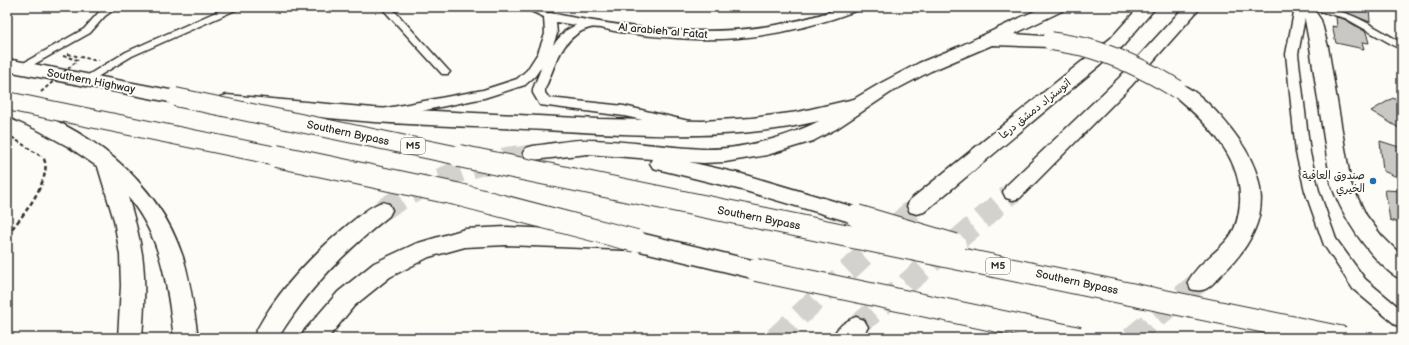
<svg xmlns="http://www.w3.org/2000/svg" width="1409" height="345" viewBox="0 0 1409 345" font-family="'Balsamiq Sans','Playpen Sans Arabic',sans-serif">
<style>
.building{fill:#c9c8c4;stroke:#2b2b2b}
.lines{fill:none;stroke-linecap:round;stroke-linejoin:round}
.motorway-tunnel-far1{stroke:#d3d2ce;stroke-width:18;stroke-dasharray:18 9;stroke-linecap:butt}
.motorway-tunnel{stroke:#d3d2ce;stroke-width:22;stroke-dasharray:22 11;stroke-linecap:butt}
.service-casing{stroke:#2b2b2b;stroke-width:8}
.minor-casing{stroke:#2b2b2b;stroke-width:3}
.tertiary-casing{stroke:#2b2b2b;stroke-width:3}
.motorway-casing{stroke:#2b2b2b;stroke-width:3}
.path-far1{stroke:#2b2b2b;stroke-width:2;stroke-dasharray:3.5 2.5;stroke-linecap:butt}
.path{stroke:#2b2b2b;stroke-width:2.5;stroke-dasharray:4.5 3;stroke-linecap:butt}
.service{stroke:#fdfcf7;stroke-width:5}
.minor{fill:#fdfcf7;fill-rule:evenodd}
.tertiary{fill:#fdfcf7;fill-rule:evenodd}
.motorway{fill:#fdfcf7;fill-rule:evenodd}
.motorway-bridge-far1-casing{stroke:#2b2b2b;stroke-width:20;stroke-linecap:butt}
.motorway-bridge-casing{stroke:#2b2b2b;stroke-width:24;stroke-linecap:butt}
.path-bridge{stroke:#2b2b2b;stroke-width:2;stroke-dasharray:3.5 2.5;stroke-linecap:butt}
.motorway-bridge-far1{stroke:#fdfcf7;stroke-width:18}
.motorway-bridge{stroke:#fdfcf7;stroke-width:22}
.poi-dot{fill:#1f6fb2;stroke:#fdfcf7;stroke-width:1.5}
.labels{text-anchor:middle;dominant-baseline:central;stroke-width:4;stroke-linejoin:round;paint-order:stroke}
.shield{fill:#fdfcf7;stroke:#6a6a68;stroke-width:1}
.shield-label{font-size:10px;font-weight:bold;fill:#2b2b2b}
.street-label{font-size:11px;fill:#2b2b2b;stroke:#fdfcf7}
.poi-label{font-size:11px;fill:#2b2b2b;stroke:#fdfcf7;text-anchor:end}
</style>
<rect width="100%" height="100%" fill="#fdfcf7"/>
<filter id="ink" filterUnits="userSpaceOnUse"><feTurbulence type="fractalNoise" baseFrequency=".025" numOctaves="2"/><feDisplacementMap in="SourceGraphic" scale="8" xChannelSelector="R" yChannelSelector="G"/><feConvolveMatrix kernelMatrix="1 2 1 2 8 2 1 2 1" color-interpolation-filters="sRGB"/></filter>
<g filter="url(#ink)">
<g class="building">
<path d="M1334,7H1369L1370,22L1334,8Z"/>
<path d="M1336,17L1344,19L1366,32L1369,43L1362,42L1364,49L1336,43L1332,26L1337,27Z"/>
<path d="M1393,98L1402,103V130L1371,111Z"/>
<path d="M1380,141L1402,148V179L1383,171Z"/>
<path d="M1385,190L1402,191V224L1390,220Z"/>
</g>
<g class="lines">
<path class="motorway-tunnel-far1" d="M512,157L533,153"/>
<g class="motorway-tunnel">
<path d="M382,210C424,184 469,164 518,156"/>
<path d="M856,327L1013,192"/>
<path d="M775,338L917,206"/>
<path d="M1131,338L1199,282"/>
</g>
<defs>
<path id="service" d="M528,7L550,17"/>
<g id="minor">
<path d="M107,7H118L105,16L90,33L24,70H18L16,68L18,66L84,29L99,12Z"/>
<path d="M227,7H240L238,9L132,56L89,82H83L81,80L83,78L126,52Z"/>
<path d="M381,7H391L448,70L450,72L448,74H442Z"/>
<path d="M1309,7C1347,7 1371,25 1402,43V50L1345,18L1311,9Z"/>
</g>
<g id="tertiary">
<path d="M843,7H860L858,10C800,32 740,43 677,38C658,37 639,35 620,32C611,31 598,26 590,28C562,35 555,66 545,89V93L549,98L624,106L689,121L691,124L689,127L684,129L624,116L540,105L533,93V89L542,66L535,76L525,85L484,98L387,118L382,116L380,113L382,110L387,108L483,90L517,79L527,70L538,53L545,34L544,17L546,14L550,13C649,33 747,43 843,7ZM556,22L576,25L565,31L553,45L557,34Z"/>
<path d="M1295,7H1307L1298,54L1310,153L1319,191L1336,239L1365,279L1402,310V327L1396,325L1353,289L1324,245L1305,191L1296,153L1286,54Z"/>
</g>
<g id="motorway">
<path d="M1043,7H1064L1062,11L1014,34L1057,37L1060,41L1057,45L1051,47L992,45L931,71L893,91L836,129L813,141L767,155L725,162L703,163L689,162L742,174L864,210L867,216L864,222L857,224L742,190L653,168L650,163L652,159L588,154L533,160L526,158L523,153L526,148L533,146C552,144 572,139 590,140C628,141 665,147 702,149C741,150 785,138 819,121C730,142 636,135 546,130C489,127 431,126 374,122C325,118 276,113 227,109L220,107L218,102L220,97L227,95L374,108L598,119L702,121L752,118L798,112L854,99L881,83L919,63L958,47Z"/>
<path d="M1139,7H1156L1123,46L924,212L917,214L910,212L907,206L910,200L1111,38Z"/>
<path d="M1184,7H1201L1131,86L1020,198L1013,200L1006,198L1003,192L1006,186L1119,78Z"/>
<path d="M1296,7H1312L1321,20L1328,47L1351,184L1366,215L1381,235L1402,256V279C1393,276 1387,270 1380,263C1358,240 1342,214 1331,184L1310,47L1305,20Z"/>
<path d="M7,59L175,91L200,94L202,99L200,104L193,105L175,103L7,71Z"/>
<path d="M1177,83C1194,88 1210,105 1222,118C1271,174 1277,222 1221,275C1211,285 1206,294 1191,289L1188,282C1197,263 1219,252 1231,235C1237,225 1239,214 1240,203C1243,156 1204,120 1171,93L1168,89L1171,85Z"/>
<path d="M7,102C85,125 157,178 183,257C191,283 194,311 198,338H174C167,285 163,240 128,197C134,216 139,235 142,254C146,282 144,310 142,338H118L121,286L120,255L114,220L98,167L69,147L38,130L7,116Z"/>
<path d="M382,202L389,204L392,210L389,216C345,251 307,290 278,338H253C273,295 313,254 349,224C359,216 370,206 382,202Z"/>
<path d="M506,227L636,232L756,261L764,263L767,270L764,277L756,279L636,250L506,245L465,247L429,257L390,277L354,306L328,338H301L305,330L338,292L374,263L415,244L465,229Z"/>
<path d="M856,317L864,320L868,327L864,334L860,338H832C837,327 845,321 856,317Z"/>
</g>
</defs>
<use href="#service" class="service-casing"/>
<use href="#minor" class="minor-casing"/>
<use href="#tertiary" class="tertiary-casing"/>
<use href="#motorway" class="motorway-casing"/>
<g class="path-far1">
<path d="M68,54L98,61"/>
<path d="M63,56L78,60"/>
<path d="M7,134L42,157"/>
</g>
<path class="path" d="M7,234C20,221 57,174 42,156"/>
<use href="#service" class="service"/>
<use href="#minor" class="minor"/>
<use href="#tertiary" class="tertiary"/>
<use href="#motorway" class="motorway"/>
<defs>
<g id="motorway-bridge-far1">
<path d="M1051,41C1062,43 1073,45 1084,47C1117,56 1148,71 1177,89"/>
<path d="M175,97L464,157"/>
<path d="M7,101L281,157"/>
</g>
<g id="motorway-bridge">
<path d="M276,156L456,194L636,241"/>
<path d="M459,156L1344,338"/>
<path d="M857,216L955,245"/>
<path d="M756,270L1079,338"/>
</g>
</defs>
<use href="#motorway-bridge-far1" class="motorway-bridge-far1-casing"/>
<use href="#motorway-bridge" class="motorway-bridge-casing"/>
<g class="path-bridge">
<path d="M41,92L78,60"/>
<path d="M7,121L11,117"/>
</g>
<use href="#motorway-bridge-far1" class="motorway-bridge-far1"/>
<use href="#motorway-bridge" class="motorway-bridge"/>
</g>
</g>
<circle class="poi-dot" cx="1373" cy="181" r="4"/>
<g class="labels">
<g class="shield">
<rect x="401" y="138" width="24" height="16" rx="3"/>
<rect x="986" y="258" width="24" height="16" rx="3"/>
</g>
<g class="shield-label">
<text x="413" y="146">M5</text>
<text x="998" y="266">M5</text>
</g>
<g class="street-label">
<text transform="translate(663 31) rotate(5)">Al arabieh al Fatat</text>
<text transform="translate(91 81) rotate(11)">Southern Highway</text>
<text transform="translate(1035 109) rotate(-39)">اتوستراد دمشق درعا</text>
<text transform="translate(348 133) rotate(12)">Southern Bypass</text>
<text transform="translate(759 218) rotate(11)">Southern Bypass</text>
<text transform="translate(1077 282) rotate(12)">Southern Bypass</text>
</g>
<g class="poi-label">
<text x="1365" y="175">صندوق العافية<tspan x="1365" dy="13">الخيري</tspan></text>
</g>
</g>
<rect width="1409" height="345" fill="none" stroke="#fdfcf7" stroke-width="24"/>
<rect x="12" y="12" width="1385" height="321" fill="none" stroke="#2b2b2b" stroke-width="1.5" filter="url(#ink)"/>
</svg>
